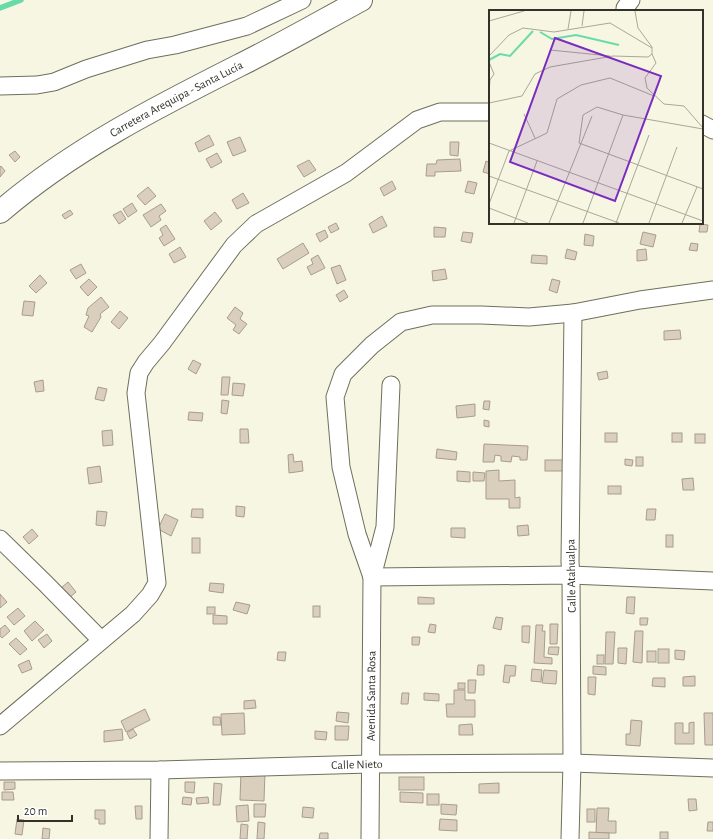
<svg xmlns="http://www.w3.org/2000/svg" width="713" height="839" viewBox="0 0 713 839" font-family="'Alegreya Sans',sans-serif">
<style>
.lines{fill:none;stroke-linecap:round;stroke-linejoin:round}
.stream{stroke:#68dba9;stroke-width:5.5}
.building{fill:#dacebd;stroke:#a89d8c}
.minor-casing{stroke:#6f6f5d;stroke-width:19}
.primary-casing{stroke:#6f6f5d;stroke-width:24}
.minor{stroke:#fff;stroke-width:17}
.primary{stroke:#fff;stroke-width:22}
.labels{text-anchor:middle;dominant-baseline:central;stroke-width:3;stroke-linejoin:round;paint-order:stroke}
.street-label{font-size:12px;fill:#32322a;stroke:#fff}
.inset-river{fill:none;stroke:#68dba9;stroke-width:2}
.inset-road{fill:none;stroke:#a8a898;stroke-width:1}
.view{fill:#7b2cbf;fill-opacity:0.15;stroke:#7b2cbf;stroke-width:2}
.inset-edge{fill:none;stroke:#32322a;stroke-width:2}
</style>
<rect width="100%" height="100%" fill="#f7f6e2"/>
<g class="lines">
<path class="stream" d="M0,8L21,0"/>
</g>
<g class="building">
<path d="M209,135L214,145L199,152L195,143Z"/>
<path d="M240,137L246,151L233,156L227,142Z"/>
<path d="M450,142H459L458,156L450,155Z"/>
<path d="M15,151L20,157L15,162L9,155Z"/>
<path d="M217,153L222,162L211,168L206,159Z"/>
<path d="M460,159L461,171L435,172V176H426L427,164H436L437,160Z"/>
<path d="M309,160L316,170L304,177L297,166Z"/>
<path d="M486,161L490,163V174L483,172Z"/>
<path d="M1,166L5,171L0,177V167Z"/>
<path d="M392,181L396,189L384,196L380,188Z"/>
<path d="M468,181L477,183L474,194L465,192Z"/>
<path d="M148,187L156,196L145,205L137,196Z"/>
<path d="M243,193L249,203L237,209L232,200Z"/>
<path d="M132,203L137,211L128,217L123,209Z"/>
<path d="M161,204L166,211L159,216L161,220L151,227L143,215Z"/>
<path d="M70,210L73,214L65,219L62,215Z"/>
<path d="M121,211L126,219L119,224L113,215Z"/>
<path d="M215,212L222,221L211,230L204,221Z"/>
<path d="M382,216L387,226L373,233L369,224Z"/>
<path d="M336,223L339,229L331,233L328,227Z"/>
<path d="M700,224L708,225L707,232H699Z"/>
<path d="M166,225L175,239L164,246L159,238L163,235L160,229Z"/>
<path d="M434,227L446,228L445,237H434Z"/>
<path d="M325,230L328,237L320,242L316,234Z"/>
<path d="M463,232L473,233L471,243L461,241Z"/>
<path d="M643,232L656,235L653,247L640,244Z"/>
<path d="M585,234L594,236L593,246L584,245Z"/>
<path d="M303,243L309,253L283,269L277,259Z"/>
<path d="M691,243L698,244L697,251L689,250Z"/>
<path d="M180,247L186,257L174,263L169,254Z"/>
<path d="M567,249L577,252L575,260L565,258Z"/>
<path d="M646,249L647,260L637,261V250Z"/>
<path d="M318,255L325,268L311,275L307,267L313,264L311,259Z"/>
<path d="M532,255L547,256V264L531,263Z"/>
<path d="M81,264L86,273L76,279L70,270Z"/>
<path d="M340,265L346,280L337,284L331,268Z"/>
<path d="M445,269L447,279L433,281L432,271Z"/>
<path d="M40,275L47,283L36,293L29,286Z"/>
<path d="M89,279L97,287L88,296L80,287Z"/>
<path d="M552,279L560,281L557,293L549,290Z"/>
<path d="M344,290L348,297L340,302L336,295Z"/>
<path d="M101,297L109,307L100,314L101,317L92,332L84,327L89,316L86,315L88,308Z"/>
<path d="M24,301L35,302L33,316L22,315Z"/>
<path d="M235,307L243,313L240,319L247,324L239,334L233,330L236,325L227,318Z"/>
<path d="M120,311L128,318L119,329L111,322Z"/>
<path d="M680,330L681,339L664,340V331Z"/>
<path d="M193,360L201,364L196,374L188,369Z"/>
<path d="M607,371L608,378L599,380L597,373Z"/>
<path d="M222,377H230L228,395H221Z"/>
<path d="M43,380L44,391L36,392L34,382Z"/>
<path d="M233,383L245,384L243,396L232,395Z"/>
<path d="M98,387L107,389L104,401L95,399Z"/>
<path d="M222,400L229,401L227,414L221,413Z"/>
<path d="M484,401H490L489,410L483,409Z"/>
<path d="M475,404V416L457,418L456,406Z"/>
<path d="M189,412L203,413L202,421L188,420Z"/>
<path d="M484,420L489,421V427L484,426Z"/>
<path d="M240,429H248L249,443H240Z"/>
<path d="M112,430L113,445L103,446L102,431Z"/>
<rect x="605" y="433" width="12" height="9"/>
<rect x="672" y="433" width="10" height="9"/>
<rect x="695" y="434" width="10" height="9"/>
<path d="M484,444L528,446L527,460H520V457L512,456L511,462L501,461V456L495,455L494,462H483Z"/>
<path d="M437,449L457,452L456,460L436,458Z"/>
<path d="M293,454L294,462L302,461L303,471L289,473L288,455Z"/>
<rect x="636" y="457" width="7" height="9"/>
<path d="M625,459L633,460L632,466L625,465Z"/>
<rect x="545" y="460" width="21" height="11"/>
<path d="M100,466L102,482L89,484L87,468Z"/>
<path d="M499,470V481L515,480V498L520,497V508H509V499H486V471Z"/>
<path d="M457,471L470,472V482L457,481Z"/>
<path d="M473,472L485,473L484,481H473Z"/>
<path d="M693,478L694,490H683L682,479Z"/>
<rect x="608" y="486" width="13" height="8"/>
<path d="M236,506L245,507L244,517L236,516Z"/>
<path d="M192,509H203V518L191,517Z"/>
<path d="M647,509H656L655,520H646Z"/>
<path d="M97,511L107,512L105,526L96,525Z"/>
<path d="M165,514L178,520L171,536L158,529Z"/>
<path d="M528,525L529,535L518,536L517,526Z"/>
<path d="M451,528H465V538L451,537Z"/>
<path d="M32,529L38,536L29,544L23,537Z"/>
<rect x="666" y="535" width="7" height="12"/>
<rect x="192" y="538" width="8" height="15"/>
<path d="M68,582L76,592L69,598L61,588Z"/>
<path d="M210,583L224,584L223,593L209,591Z"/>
<path d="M0,594L7,602L0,608Z"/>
<path d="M418,597L434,598V604H418Z"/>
<path d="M627,597H635L634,614L626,613Z"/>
<path d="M236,602L250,605L247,614L233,610Z"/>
<rect x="313" y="606" width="7" height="11"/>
<rect x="207" y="607" width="8" height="7"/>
<path d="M18,608L25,616L14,625L7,617Z"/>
<path d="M213,615L227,616V624H213Z"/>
<path d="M496,617L503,618L501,630L493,628Z"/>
<path d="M640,618H648L647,625H640Z"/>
<path d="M35,621L44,630L32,641L24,631Z"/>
<path d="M430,624L436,625L435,633L428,632Z"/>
<path d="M550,624H558L557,644H550Z"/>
<path d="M5,625L10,631L2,638L0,636V629Z"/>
<path d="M536,625H543L542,631H545L544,657L552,658V664L534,663Z"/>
<path d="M522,626H530L529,643L522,642Z"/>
<path d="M635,631H643L642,663L633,662Z"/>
<path d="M606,632H615L613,664H605Z"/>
<path d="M47,634L52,641L44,648L38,640Z"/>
<path d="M412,637H420L419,645H412Z"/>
<path d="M16,638L27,649L20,655L9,644Z"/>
<path d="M549,647H559L558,655L548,654Z"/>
<path d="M618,648H627L626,664L618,663Z"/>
<rect x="658" y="649" width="11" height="14"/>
<path d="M675,650L685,651L684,660L675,659Z"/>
<rect x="647" y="651" width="9" height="11"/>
<path d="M278,652H286L285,661L277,660Z"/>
<rect x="597" y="655" width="7" height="9"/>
<path d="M29,660L32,669L22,673L18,665Z"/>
<path d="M478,665H484V675H477Z"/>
<path d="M505,665L516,666L515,676H510L509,683L503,682Z"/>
<path d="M593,666L606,667V675L593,674Z"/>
<path d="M532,669L542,670L541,682L531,681Z"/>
<path d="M544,670L557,671L556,684L542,683Z"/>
<path d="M695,676V686H683V677Z"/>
<path d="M588,677H596L595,695L588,694Z"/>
<path d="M653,678H665V687L652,686Z"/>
<path d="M468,680H476L475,693H468Z"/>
<rect x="458" y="683" width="7" height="6"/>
<path d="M454,690H465V700H475V717H447L446,704H454Z"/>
<path d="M402,693H409L408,704H401Z"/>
<path d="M424,693L439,694V701L424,700Z"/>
<path d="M255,700L256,708L244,709V701Z"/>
<path d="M145,709L150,720L126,732L121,721Z"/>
<path d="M337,712L349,713L348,723L336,721Z"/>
<path d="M244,713L245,734L222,735L221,714Z"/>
<path d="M704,713H713V745H705Z"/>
<path d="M213,717H220L221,725H213Z"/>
<path d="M631,720L642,721L640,746L626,745V734H630Z"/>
<path d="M694,722V744H675V723H683V733H689V723Z"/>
<path d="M472,724L473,735H459V725Z"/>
<path d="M335,726H349L348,740H335Z"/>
<path d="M122,729L123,740L104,742V731Z"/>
<path d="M133,729L137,735L130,739L127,733Z"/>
<path d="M315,731L327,732L326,740L315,739Z"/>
<path d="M241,771L265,772L264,801L240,800Z"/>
<rect x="399" y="777" width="25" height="13"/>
<path d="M4,782H15V789L4,790Z"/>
<path d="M185,782H195L194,793L185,792Z"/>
<path d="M214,783L222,784L220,805H213Z"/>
<path d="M499,783V793H479V784Z"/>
<path d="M2,792H13L14,800H2Z"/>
<path d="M400,792L423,793V803L400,802Z"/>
<rect x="427" y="794" width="12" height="11"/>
<path d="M183,797L192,798L191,805L182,804Z"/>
<path d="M208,797L209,803L197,804L196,798Z"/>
<path d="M688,799H696L697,810L689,811Z"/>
<path d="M254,804H266L265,817H254Z"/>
<path d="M441,804L457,805L456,815L441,814Z"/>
<path d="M248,805L249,821L237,822L236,806Z"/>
<path d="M135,806H142V819H136Z"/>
<path d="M303,807L314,808L313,818L302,817Z"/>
<path d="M597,808H609L608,821H616V833H596Z"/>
<rect x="587" y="809" width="8" height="13"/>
<path d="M95,810H105V824H99V819H95Z"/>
<path d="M17,819L24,820L22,835L15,834Z"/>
<path d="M440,819L457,820V831L439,830Z"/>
<path d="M258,822L265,823L264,839H257Z"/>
<path d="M708,822H713V831H707Z"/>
<path d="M241,824L248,825L247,839H240Z"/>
<path d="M43,828L50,829L49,839H42Z"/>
<path d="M589,832L609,833V839H589Z"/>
<rect x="660" y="832" width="8" height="7"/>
<path d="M320,833H328V839H319Z"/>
</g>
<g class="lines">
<defs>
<g id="minor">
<path d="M625,11V8L631,0"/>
<path d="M0,86L37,85L54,82L86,69L147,50L175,45L247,26L302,0"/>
<path d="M702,124L713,130"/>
<path d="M0,539L45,583L101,640"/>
<path d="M372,577L357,534L341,467L335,397L343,374L372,345L401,322L432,315H481L529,317L573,313L640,300L713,290"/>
<path d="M372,577L571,575L713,581"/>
<path d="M0,726L133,614L150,595L157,583L136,393L139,373L146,362L162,343L234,245L256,224L346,173L417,120L440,112H490"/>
<path id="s1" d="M0,771L160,770L370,764L572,763L713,768"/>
<path d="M159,839L160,770"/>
<path id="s2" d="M370,839L372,577L385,527L391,385"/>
<path d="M570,839L572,763L571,575L570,562L573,313"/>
</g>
<g id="primary">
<path id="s3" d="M0,212C73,149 159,106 244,63C284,43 322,21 361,0"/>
</g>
</defs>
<use href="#minor" class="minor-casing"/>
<use href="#primary" class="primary-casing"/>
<use href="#minor" class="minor"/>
<use href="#primary" class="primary"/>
</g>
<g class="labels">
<g class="street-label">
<text stroke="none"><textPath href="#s3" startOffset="210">Carretera Arequipa - Santa Lucía</textPath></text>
<text transform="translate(571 576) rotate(-91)">Calle Atahualpa</text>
<text stroke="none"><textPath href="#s2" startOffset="143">Avenida Santa Rosa</textPath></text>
<text stroke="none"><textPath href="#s1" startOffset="357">Calle Nieto</textPath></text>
</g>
</g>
<g transform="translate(489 10)">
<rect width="214" height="214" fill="#f7f6e2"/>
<path class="inset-river" d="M51,22L63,29L87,25L130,35M0,50L11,44L21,46L44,21"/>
<path class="inset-road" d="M0,11L35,1M93,16L95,1M79,19L82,1M61,40L121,46M163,44L167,53L156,68L158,78L175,94L195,96L214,118M0,46L20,25L34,18L65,22L121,13L163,38M0,52L5,64L1,70L0,83M0,93L33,86L46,64L61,57L124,46L159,47L163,44V37L149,18L146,1M35,104L46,128M0,133L214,211M90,133L94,105L108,97L134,105L214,119M90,133L214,179M0,166L130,213M0,194L20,141L58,123L68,89L92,75L121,68L165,86M0,198L39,213M25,213L48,151M60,213L103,106M94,213L134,105M127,213L160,125M160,213L188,137M193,213L208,177"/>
<path class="view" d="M66,28L172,66L126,191L21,152Z"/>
<rect width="214" height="214" class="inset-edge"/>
</g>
<path d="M18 815v6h54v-6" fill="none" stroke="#32322a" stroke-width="2"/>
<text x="24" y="815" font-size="12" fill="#32322a" stroke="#ffffff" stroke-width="3" paint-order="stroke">20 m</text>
</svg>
